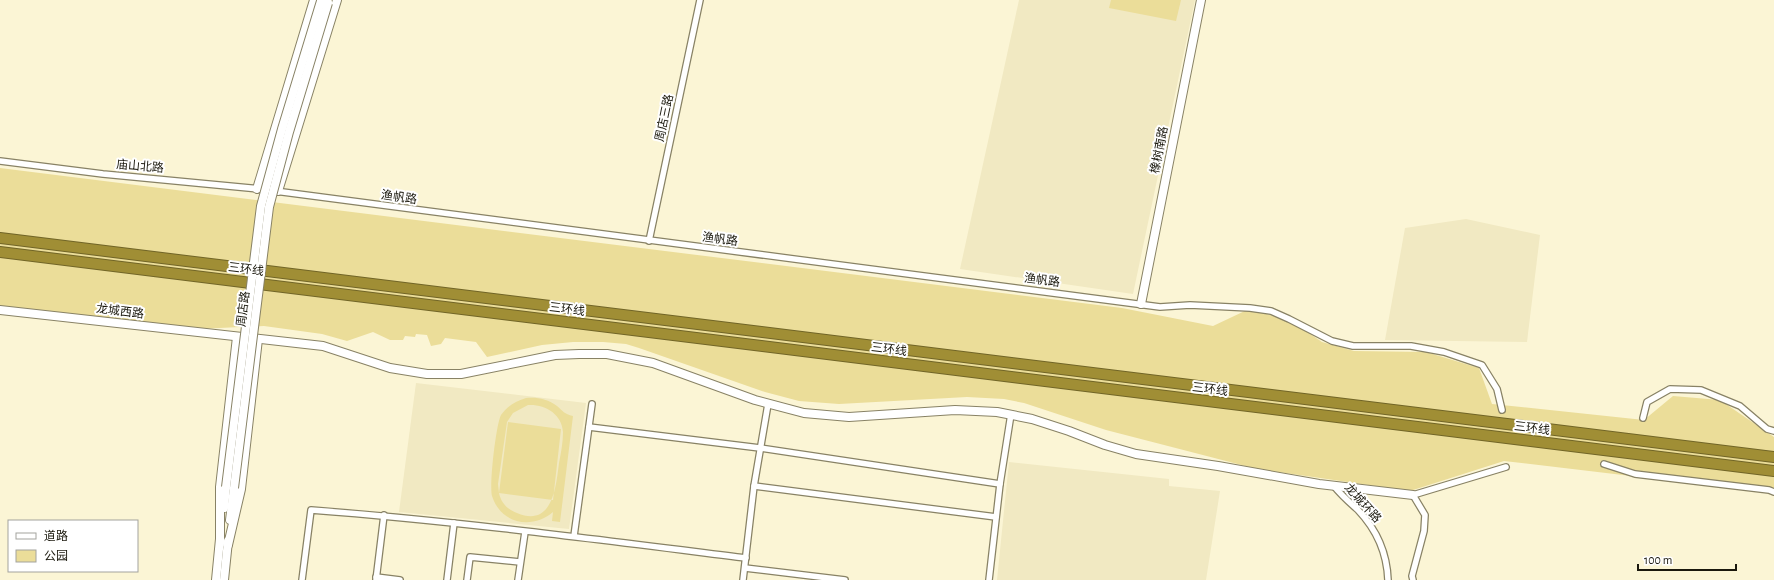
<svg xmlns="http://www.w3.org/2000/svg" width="1774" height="580" viewBox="0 0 1774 580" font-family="'Alegreya Sans','Noto Sans SC',sans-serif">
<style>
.built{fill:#f1e9c2}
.green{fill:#ebdd99;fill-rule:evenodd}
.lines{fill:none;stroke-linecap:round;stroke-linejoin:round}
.street-casing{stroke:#888265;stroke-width:8}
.secondary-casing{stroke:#888265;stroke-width:10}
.highway-casing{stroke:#716527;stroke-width:12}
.street{stroke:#fff;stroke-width:5.5}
.secondary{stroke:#fff;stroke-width:8}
.highway{stroke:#a08e35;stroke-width:10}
.secondary-bridge-casing{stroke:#888265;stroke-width:10;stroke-linecap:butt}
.secondary-bridge{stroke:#fff;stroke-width:8}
.labels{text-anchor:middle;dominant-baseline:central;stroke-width:4;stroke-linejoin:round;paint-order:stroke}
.street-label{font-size:12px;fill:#1a180d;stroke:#fff}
</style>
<rect width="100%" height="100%" fill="#fbf5d5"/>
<g class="built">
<path d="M1019,0H1195L1133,294L960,269Z"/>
<path d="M1466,219L1540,235L1527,342L1385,340L1405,228Z"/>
<path d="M416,383L586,403L569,529L399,512Z"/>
<path d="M1009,462L1169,479V486L1220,491L1206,580H997Z"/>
</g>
<g class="green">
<path d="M1111,0H1181L1176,21L1109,8Z"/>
<path d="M0,168L1122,308L1213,326L1249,309L1291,321L1322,342L1354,351L1426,352L1479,368L1492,404L1644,420L1673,396L1720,400L1774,437V493L1504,461L1410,491L1257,469L1106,430L1024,403L1004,399L967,397L839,404L799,401L765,392L639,348L626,344L603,342H573L542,345L487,357L476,342L445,338L441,344L431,346L427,335L416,334L415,337L405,336L403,340H390L373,332L347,341L322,334L264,326L198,329L0,306Z"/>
<path d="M526,398C537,397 548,399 557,406C563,411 564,414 573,416L560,522L552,521L553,512C532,530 501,524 492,496C489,486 496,424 501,415C507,406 516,401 526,398ZM528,405C545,404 562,414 563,432C563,442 561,453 559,463C556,486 553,528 517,513C508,510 501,503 499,493L553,500L561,429L508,422L499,493L498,484L507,422L513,413Z"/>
</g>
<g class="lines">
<defs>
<g id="street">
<path d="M0,161L103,174L260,189"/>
<path d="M275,191L1160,307L1190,305L1250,308L1271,311L1289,319L1332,341L1353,346H1411L1444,352L1482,365L1497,389L1502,410"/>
<path d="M649,241L700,0"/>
<path d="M1643,418L1647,402L1670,389L1701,390L1740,406L1767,429L1774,431"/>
<path d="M589,427L760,448L1000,484"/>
<path d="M1604,464L1635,474L1769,490L1774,492"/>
<path d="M754,486L996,517"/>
<path d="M1334,486C1341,495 1349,502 1358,510C1377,530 1387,553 1388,580"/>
<path d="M574,536L592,404"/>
<path d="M745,568L845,580"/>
<path d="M376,577L400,580"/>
<path d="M302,580L311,510C456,521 601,540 746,558"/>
<path d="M376,580L384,515"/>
<path d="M447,580L454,523"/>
<path d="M467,580L470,557L520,562"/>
<path d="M518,580L525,532"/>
<path d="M743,580L754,486L768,404"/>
<path d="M989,580L1000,484L1011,414"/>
<path d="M1413,580L1412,576L1424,531L1425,515L1413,495L1506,467"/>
</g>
<g id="secondary">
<path d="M257,189L314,0"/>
<path d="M278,191L337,0"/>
<path d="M1141,304L1201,0"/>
<path d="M0,310L323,346L390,368L427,374H461L555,355L579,354H607L653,363L755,400L804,413L849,417L955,410L997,412L1032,419L1069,431L1105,445L1136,454L1218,466L1319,484L1413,495"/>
<path d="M224,508L226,487"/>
<path d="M230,520L234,488"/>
<path d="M220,544V487L237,337"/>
<path d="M228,545L241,489L258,339"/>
<path d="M216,580L220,539"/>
<path d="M224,580L228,541"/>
</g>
<g id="highway">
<path d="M0,238L1774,457"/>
<path d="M0,252L1774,471"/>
</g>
</defs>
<use href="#street" class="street-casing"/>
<use href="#secondary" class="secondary-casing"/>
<use href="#highway" class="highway-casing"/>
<use href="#street" class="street"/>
<use href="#secondary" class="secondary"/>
<use href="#highway" class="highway"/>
<defs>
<g id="secondary-bridge">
<path d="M226,487L261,206L282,129L321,1"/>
<path d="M234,488L269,207L289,132L328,3"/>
</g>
</defs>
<use href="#secondary-bridge" class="secondary-bridge-casing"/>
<use href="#secondary-bridge" class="secondary-bridge"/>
</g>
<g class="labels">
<g class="street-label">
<text transform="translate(664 118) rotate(-78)">周店三路</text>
<text transform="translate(1159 150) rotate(-79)">橡树南路</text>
<text transform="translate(140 166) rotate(5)">庙山北路</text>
<text transform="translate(399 197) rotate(8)">渔帆路</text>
<text transform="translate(720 239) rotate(7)">渔帆路</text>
<text transform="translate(246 269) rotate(7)">三环线</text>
<text transform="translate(1042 280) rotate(7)">渔帆路</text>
<text transform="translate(243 309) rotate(-83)">周店路</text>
<text transform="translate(567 309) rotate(7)">三环线</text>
<text transform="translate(120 311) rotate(7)">龙城西路</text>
<text transform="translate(889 349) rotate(7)">三环线</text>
<text transform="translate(1210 389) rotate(7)">三环线</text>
<text transform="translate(1532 428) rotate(7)">三环线</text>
<text transform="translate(1363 503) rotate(48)">龙城环路</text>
</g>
</g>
<rect x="8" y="520" width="130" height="52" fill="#ffffff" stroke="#a3a39e"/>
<rect x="16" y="533" width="20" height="6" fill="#ffffff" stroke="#a3a39e"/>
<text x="44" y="540" font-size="12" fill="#1a180d">道路</text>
<rect x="16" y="550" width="20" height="12" fill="#ebdd99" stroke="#a3a39e"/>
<text x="44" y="560" font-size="12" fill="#1a180d">公园</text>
<path d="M1638 564v6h98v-6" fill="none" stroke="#1a180d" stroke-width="2"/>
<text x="1644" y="564" font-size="12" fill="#1a180d" stroke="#ffffff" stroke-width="3" paint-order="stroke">100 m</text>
</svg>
